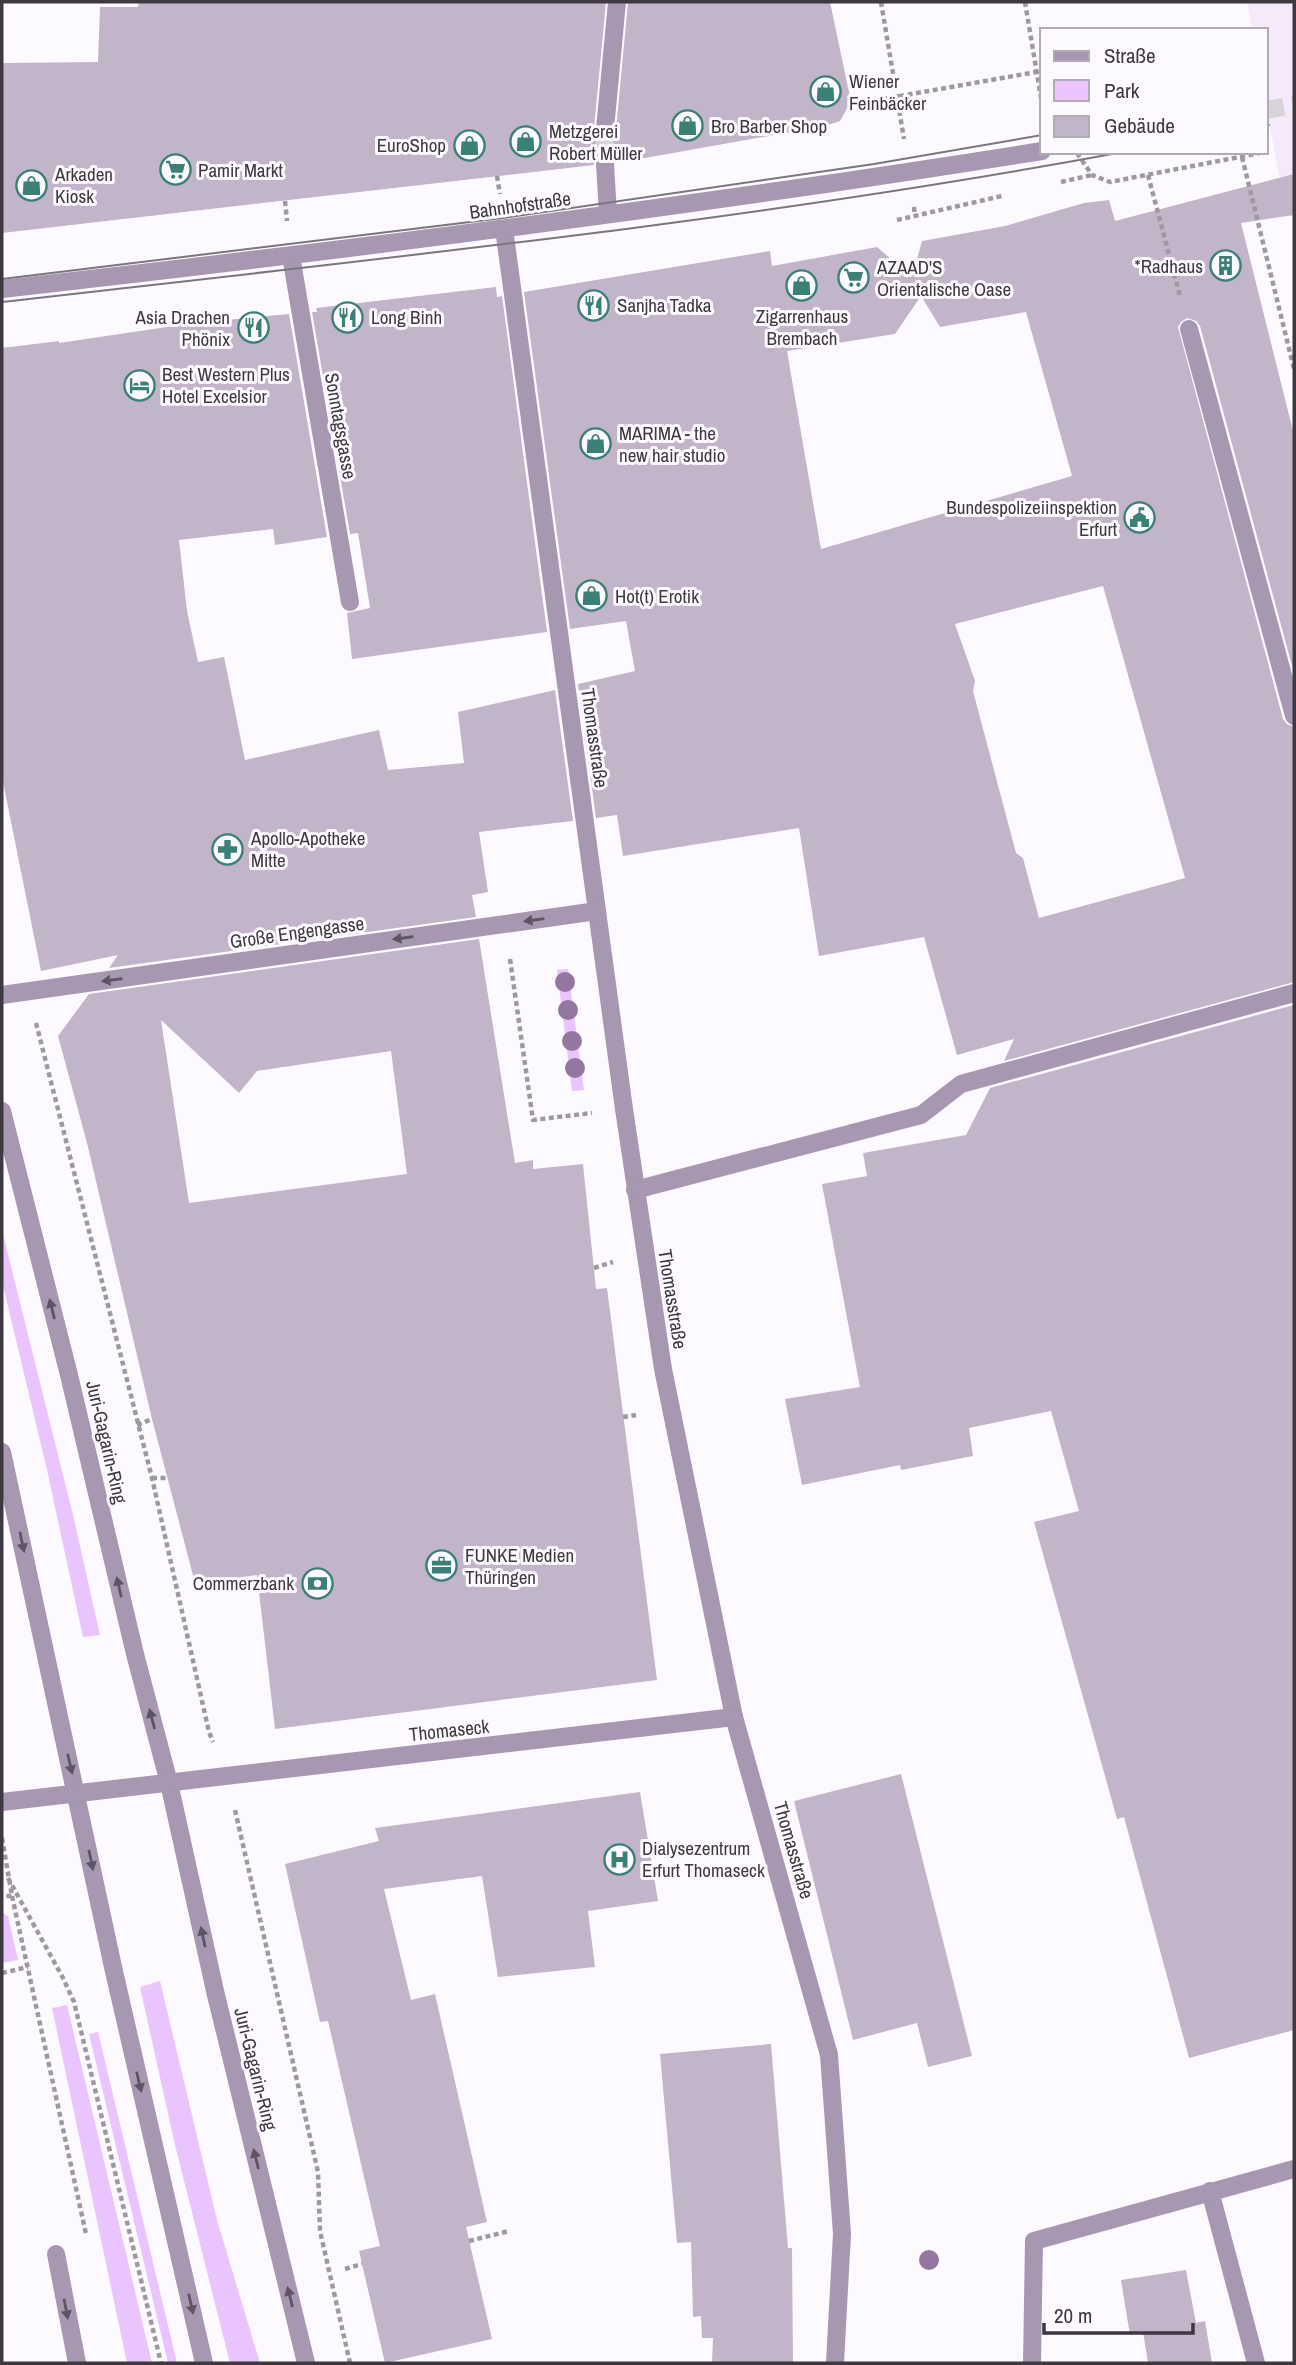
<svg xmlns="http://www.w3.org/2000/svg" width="1296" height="2365" viewBox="0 0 1296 2365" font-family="'Archivo Narrow',sans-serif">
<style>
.built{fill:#f5eafb}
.green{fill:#e9c4fe}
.building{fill:#c2b5ca;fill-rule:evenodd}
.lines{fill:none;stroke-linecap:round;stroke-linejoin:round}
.minor-tunnel{stroke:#d7d3d9;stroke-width:18;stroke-dasharray:18 9;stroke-linecap:butt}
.path{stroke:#9d99a0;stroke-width:4.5;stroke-dasharray:5 3.5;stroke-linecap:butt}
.minor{stroke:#a897b1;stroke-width:18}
.tram{stroke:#7b767e;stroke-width:2}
.tree{fill:#9477a0}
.oneway{fill:#5e5463}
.labels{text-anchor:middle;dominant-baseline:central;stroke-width:6;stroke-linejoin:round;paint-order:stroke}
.poi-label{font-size:19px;fill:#3e3841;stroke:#fdfaff;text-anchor:start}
.street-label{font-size:19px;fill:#3e3841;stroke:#fdfaff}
</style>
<rect width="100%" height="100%" fill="#fdfaff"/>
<path class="built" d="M1247,2H1294V215L1287,216L1266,106V30H1252Z"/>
<g class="green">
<path d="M568,969L584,1090L572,1091L557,970Z"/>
<path d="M2,1230L74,1519L100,1635L83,1637L47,1470L2,1281Z"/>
<path d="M2,1913L8,1916L18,1960L2,1963Z"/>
<path d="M160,1981L217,2220L260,2363H230L175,2145L140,1987Z"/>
<path d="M67,2005L152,2363H127L52,2008Z"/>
<path d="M98,2032L177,2363H168L89,2034Z"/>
</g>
<g class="building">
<path d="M139,2H606L594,128L598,138L605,140L614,136L616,130L628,2H830L850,97L849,105L840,121L825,126L617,163L611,154L604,153L595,158L594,165L2,233V63L98,62L100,7H138Z"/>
<path d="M1294,174V215L1241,223L1294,435V673L1200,326L1196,321L1187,318L1181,322L1178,327L1283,719L1287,724L1294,727V982L1004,1061L1014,1039L957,1055L924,937L819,956L799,828L623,856L617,815L596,818L578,684L635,671L626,621L570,629L524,292L770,251L772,266L877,247L912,277L922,241L1005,226L1084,203L1109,200L1115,221ZM921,296L940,327L1026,312L1072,476L821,549L787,351L895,334ZM1103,586L1185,878L1039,918L1023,858L1016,853L973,691L975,681L955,624Z"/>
<path d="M496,287L497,297L502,296L547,632L352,659L347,613L370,608L358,533L350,534L312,312H317L316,308Z"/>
<path d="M289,314L327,537L275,545L273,529L179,540L187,611L198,662L224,657L245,760L379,730L388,770L464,763L458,712L555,690L573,821L479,832L488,892L472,895L476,917L109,968L118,955L41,971L2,777V348L59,341V343L194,323Z"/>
<path d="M479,939L515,1163L533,1160V1169L583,1164L596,1289L607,1288L657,1680L275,1729L257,1575L195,1583L152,1419L87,1143L58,1036L89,994ZM161,1020L239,1093L257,1071L391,1051L407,1174L189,1203Z"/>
<path d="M1294,1005V2030L1189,2058L1124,1817L1117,1819L1034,1522L1079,1511L1051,1411L969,1428L973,1456L901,1470L900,1465L802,1485L785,1399L860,1387L822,1184L867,1176L863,1153L966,1135L990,1088Z"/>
<path d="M901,1774L972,2056L928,2067L917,2023L853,2040L794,1801Z"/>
<path d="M640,1792L658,1901L588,1911L595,1967L498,1977L482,1876L384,1889L411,2000L435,1994L487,2222L466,2227L492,2339L385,2363L359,2251L380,2246L328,2021L320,2022L285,1864L379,1841L375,1828Z"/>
<path d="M771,2044L788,2248H792L793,2363H712L713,2338H702L701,2316L693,2317L691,2242L677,2243L660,2054Z"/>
<path d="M1186,2270L1196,2323L1205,2321L1212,2363H1148L1143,2332L1130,2335L1121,2280Z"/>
</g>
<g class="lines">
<g class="minor-tunnel">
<path d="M1266,110L1294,105"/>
<path d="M605,129V164"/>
</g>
<g class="path">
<path d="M881,2L904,139"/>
<path d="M1025,2L1042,104"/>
<path d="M849,105L1042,71"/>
<path d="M1077,153L1092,175L1110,182L1265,152"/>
<path d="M1242,157L1294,369"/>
<path d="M1148,175L1180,296"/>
<path d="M497,176L500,194"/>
<path d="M1061,182L1092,175"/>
<path d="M285,201L287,221"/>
<path d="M914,207L915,216"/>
<path d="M897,220L1002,196"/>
<path d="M510,959L533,1120L592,1113"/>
<path d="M36,1023L152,1478L209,1732L213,1742"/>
<path d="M594,1268L613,1262"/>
<path d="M623,1417L636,1415"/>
<path d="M137,1425L152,1419"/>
<path d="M152,1478H167"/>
<path d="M235,1810L318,2172L320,2231L350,2363"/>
<path d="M2,1838L12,1896H2"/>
<path d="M8,1878L63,1978L74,2002L161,2363"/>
<path d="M12,1896L86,2234"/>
<path d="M2,1973L28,1967"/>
<path d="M469,2241L509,2231"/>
<path d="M345,2269L362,2264"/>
</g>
<g class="minor">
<path d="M605,129L617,2"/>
<path d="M605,164L608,214"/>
<path d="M504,229L624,1109L663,1369L734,1717L829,2055L842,2234L835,2363"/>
<path d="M291,256L350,602"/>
<path d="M2,289C349,250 697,206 1042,151"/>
<path d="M1189,329L1294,716"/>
<path d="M2,995L597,911"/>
<path d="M2,1111L69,1375L135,1654L169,1783L215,1991L306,2363"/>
<path d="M635,1190L921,1115L961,1084L1294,993"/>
<path d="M2,1452L113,1967L204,2363"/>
<path d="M2,1802L734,1717"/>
<path d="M1210,2191L1256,2363"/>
<path d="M56,2254L77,2363"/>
<path d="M1032,2363L1034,2241L1294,2169"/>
</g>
<g class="tram">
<path d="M1266,126L1269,125"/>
<path d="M2,279L503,218L874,164L1042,135"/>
<path d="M2,302C376,259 753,221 1123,152"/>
</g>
</g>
<g class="tree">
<circle cx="565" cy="982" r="10"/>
<circle cx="568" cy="1010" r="10"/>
<circle cx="572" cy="1041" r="10"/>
<circle cx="575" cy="1068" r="10"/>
<circle cx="929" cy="2260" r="10"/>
</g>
<defs><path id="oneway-solid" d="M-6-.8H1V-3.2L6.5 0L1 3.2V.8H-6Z" transform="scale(1.75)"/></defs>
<g class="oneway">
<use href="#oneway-solid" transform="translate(534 920) rotate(172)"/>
<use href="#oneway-solid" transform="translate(403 938) rotate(172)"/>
<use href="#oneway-solid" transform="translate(112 980) rotate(172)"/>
<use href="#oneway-solid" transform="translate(52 1309) rotate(-104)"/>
<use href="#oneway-solid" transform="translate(22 1542) rotate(78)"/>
<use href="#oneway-solid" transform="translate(119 1587) rotate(-103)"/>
<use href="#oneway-solid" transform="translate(152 1719) rotate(-105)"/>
<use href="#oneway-solid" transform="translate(70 1764) rotate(77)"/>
<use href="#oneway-solid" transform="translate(91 1860) rotate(78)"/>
<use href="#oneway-solid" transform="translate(203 1937) rotate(-102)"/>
<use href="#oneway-solid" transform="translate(139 2082) rotate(77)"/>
<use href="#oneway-solid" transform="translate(256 2159) rotate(-104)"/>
<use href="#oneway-solid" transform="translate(290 2297) rotate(-104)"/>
<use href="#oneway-solid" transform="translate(191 2304) rotate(77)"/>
<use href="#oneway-solid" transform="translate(66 2309) rotate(79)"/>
</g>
<defs>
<symbol id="shop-ring" viewBox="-11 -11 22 22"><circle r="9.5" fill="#fdfaff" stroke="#3a8077" stroke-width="1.5"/><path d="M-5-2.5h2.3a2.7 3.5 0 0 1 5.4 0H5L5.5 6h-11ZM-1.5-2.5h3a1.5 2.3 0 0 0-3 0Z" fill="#3a8077"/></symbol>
<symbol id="supermarket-ring" viewBox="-11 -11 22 22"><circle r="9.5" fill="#fdfaff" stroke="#3a8077" stroke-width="1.5"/><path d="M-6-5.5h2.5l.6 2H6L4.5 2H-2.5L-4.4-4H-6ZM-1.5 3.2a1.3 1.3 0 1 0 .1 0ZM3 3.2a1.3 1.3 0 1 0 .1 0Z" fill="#3a8077"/></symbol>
<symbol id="building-ring" viewBox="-11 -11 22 22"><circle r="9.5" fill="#fdfaff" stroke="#3a8077" stroke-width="1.5"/><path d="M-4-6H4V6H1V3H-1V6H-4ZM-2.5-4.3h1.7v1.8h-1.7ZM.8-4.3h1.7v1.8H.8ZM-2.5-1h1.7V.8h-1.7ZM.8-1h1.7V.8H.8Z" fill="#3a8077"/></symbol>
<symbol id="restaurant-ring" viewBox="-11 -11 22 22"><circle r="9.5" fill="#fdfaff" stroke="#3a8077" stroke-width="1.5"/><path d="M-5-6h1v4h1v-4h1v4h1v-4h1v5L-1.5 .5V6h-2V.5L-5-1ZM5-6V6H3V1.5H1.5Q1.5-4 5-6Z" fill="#3a8077"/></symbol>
<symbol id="hotel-ring" viewBox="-11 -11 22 22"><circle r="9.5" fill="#fdfaff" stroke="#3a8077" stroke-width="1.5"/><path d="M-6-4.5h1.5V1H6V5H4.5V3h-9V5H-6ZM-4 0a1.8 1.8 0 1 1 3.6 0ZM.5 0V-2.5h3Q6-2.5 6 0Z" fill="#3a8077"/></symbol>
<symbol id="civic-ring" viewBox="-11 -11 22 22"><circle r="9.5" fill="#fdfaff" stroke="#3a8077" stroke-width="1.5"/><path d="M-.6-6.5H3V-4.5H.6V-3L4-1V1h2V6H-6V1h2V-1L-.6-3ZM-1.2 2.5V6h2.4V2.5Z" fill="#3a8077"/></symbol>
<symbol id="pharmacy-ring" viewBox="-11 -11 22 22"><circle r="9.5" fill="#fdfaff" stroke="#3a8077" stroke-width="1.5"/><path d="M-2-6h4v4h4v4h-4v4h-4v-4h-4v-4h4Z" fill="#3a8077"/></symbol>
<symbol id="office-ring" viewBox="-11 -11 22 22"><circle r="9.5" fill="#fdfaff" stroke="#3a8077" stroke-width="1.5"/><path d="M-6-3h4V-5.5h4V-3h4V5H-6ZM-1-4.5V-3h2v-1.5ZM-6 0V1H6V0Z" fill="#3a8077"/></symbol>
<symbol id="bank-ring" viewBox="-11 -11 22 22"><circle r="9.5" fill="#fdfaff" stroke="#3a8077" stroke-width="1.5"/><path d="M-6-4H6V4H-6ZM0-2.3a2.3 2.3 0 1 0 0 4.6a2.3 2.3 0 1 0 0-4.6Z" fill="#3a8077"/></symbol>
<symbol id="hospital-ring" viewBox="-11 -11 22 22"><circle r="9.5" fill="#fdfaff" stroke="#3a8077" stroke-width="1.5"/><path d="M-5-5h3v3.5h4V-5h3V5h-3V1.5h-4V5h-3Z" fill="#3a8077"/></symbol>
</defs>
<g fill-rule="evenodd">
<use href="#shop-ring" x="808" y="74" width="35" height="35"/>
<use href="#shop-ring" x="670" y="108" width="35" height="35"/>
<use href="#shop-ring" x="508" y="124" width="35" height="35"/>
<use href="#shop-ring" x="452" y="128" width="35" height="35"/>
<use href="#supermarket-ring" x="158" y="152" width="35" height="35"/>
<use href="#shop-ring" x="14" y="168" width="35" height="35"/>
<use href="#building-ring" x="1208" y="248" width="35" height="35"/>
<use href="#supermarket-ring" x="836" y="260" width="35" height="35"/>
<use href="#shop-ring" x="784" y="268" width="35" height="35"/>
<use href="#restaurant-ring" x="576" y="288" width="35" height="35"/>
<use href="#restaurant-ring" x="330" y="300" width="35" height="35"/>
<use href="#restaurant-ring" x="236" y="310" width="35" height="35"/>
<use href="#hotel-ring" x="122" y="368" width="35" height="35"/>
<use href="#shop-ring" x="578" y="426" width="35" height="35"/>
<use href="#civic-ring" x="1122" y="500" width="35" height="35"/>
<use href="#shop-ring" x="574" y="578" width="35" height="35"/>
<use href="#pharmacy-ring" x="210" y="832" width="35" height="35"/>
<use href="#office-ring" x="424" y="1548" width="35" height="35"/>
<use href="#bank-ring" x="300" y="1566" width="35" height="35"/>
<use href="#hospital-ring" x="602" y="1842" width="35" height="35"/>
</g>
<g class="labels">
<g class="poi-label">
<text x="849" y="81">Wiener<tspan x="849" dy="22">Feinbäcker</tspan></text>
<text x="711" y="126">Bro Barber Shop</text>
<text x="549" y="131">Metzgerei<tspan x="549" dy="22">Robert Müller</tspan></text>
<text x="446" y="145" text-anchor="end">EuroShop</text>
<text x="198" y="170">Pamir Markt</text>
<text x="55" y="174">Arkaden<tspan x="55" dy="22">Kiosk</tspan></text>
<text x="1203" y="266" text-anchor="end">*Radhaus</text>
<text x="877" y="267">AZAAD'S<tspan x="877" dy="22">Orientalische Oase</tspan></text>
<text x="617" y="305">Sanjha Tadka</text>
<text x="802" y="316" text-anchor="middle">Zigarrenhaus<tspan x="802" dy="22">Brembach</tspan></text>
<text x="230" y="317" text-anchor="end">Asia Drachen<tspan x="230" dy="22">Phönix</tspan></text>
<text x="371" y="317">Long Binh</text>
<text x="162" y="374">Best Western Plus<tspan x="162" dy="22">Hotel Excelsior</tspan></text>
<text x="619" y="433">MARIMA - the<tspan x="619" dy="22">new hair studio</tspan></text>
<text x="1117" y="507" text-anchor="end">Bundespolizeiinspektion<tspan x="1117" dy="22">Erfurt</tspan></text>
<text x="615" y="596">Hot(t) Erotik</text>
<text x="251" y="838">Apollo-Apotheke<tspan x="251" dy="22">Mitte</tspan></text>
<text x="465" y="1555">FUNKE Medien<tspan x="465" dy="22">Thüringen</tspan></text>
<text x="294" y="1583" text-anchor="end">Commerzbank</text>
<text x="642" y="1848">Dialysezentrum<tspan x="642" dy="22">Erfurt Thomaseck</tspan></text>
</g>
<g class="street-label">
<text transform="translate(520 205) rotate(-8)">Bahnhofstraße</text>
<text transform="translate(341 426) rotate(80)">Sonntagsgasse</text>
<text transform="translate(595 738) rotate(82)">Thomasstraße</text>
<text transform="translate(297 932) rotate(-8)">Große Engengasse</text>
<text transform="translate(673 1299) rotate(81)">Thomasstraße</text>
<text transform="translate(107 1442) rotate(77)">Juri-Gagarin-Ring</text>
<text transform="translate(449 1730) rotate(-6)">Thomaseck</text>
<text transform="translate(794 1850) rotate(74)">Thomasstraße</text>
<text transform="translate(256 2069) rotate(76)">Juri-Gagarin-Ring</text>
</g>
</g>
<rect width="1296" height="2365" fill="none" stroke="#3e3841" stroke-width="7"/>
<rect x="1040" y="28" width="228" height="126" fill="#fdfaff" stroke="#b1acb3" stroke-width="2"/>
<rect x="1054" y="51" width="35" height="10" fill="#a897b1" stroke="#b1acb3" stroke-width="2"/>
<text x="1104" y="63" font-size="21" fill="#3e3841">Straße</text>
<rect x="1054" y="80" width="35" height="21" fill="#e9c4fe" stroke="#b1acb3" stroke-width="2"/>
<text x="1104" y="98" font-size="21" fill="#3e3841">Park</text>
<rect x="1054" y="116" width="35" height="21" fill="#c2b5ca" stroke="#b1acb3" stroke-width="2"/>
<text x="1104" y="133" font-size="21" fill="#3e3841">Gebäude</text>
<path d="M1044 2323v10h149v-10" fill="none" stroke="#3e3841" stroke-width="3.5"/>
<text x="1054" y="2323" font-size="21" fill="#3e3841" stroke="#fdfaff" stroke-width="5" paint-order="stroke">20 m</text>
</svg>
